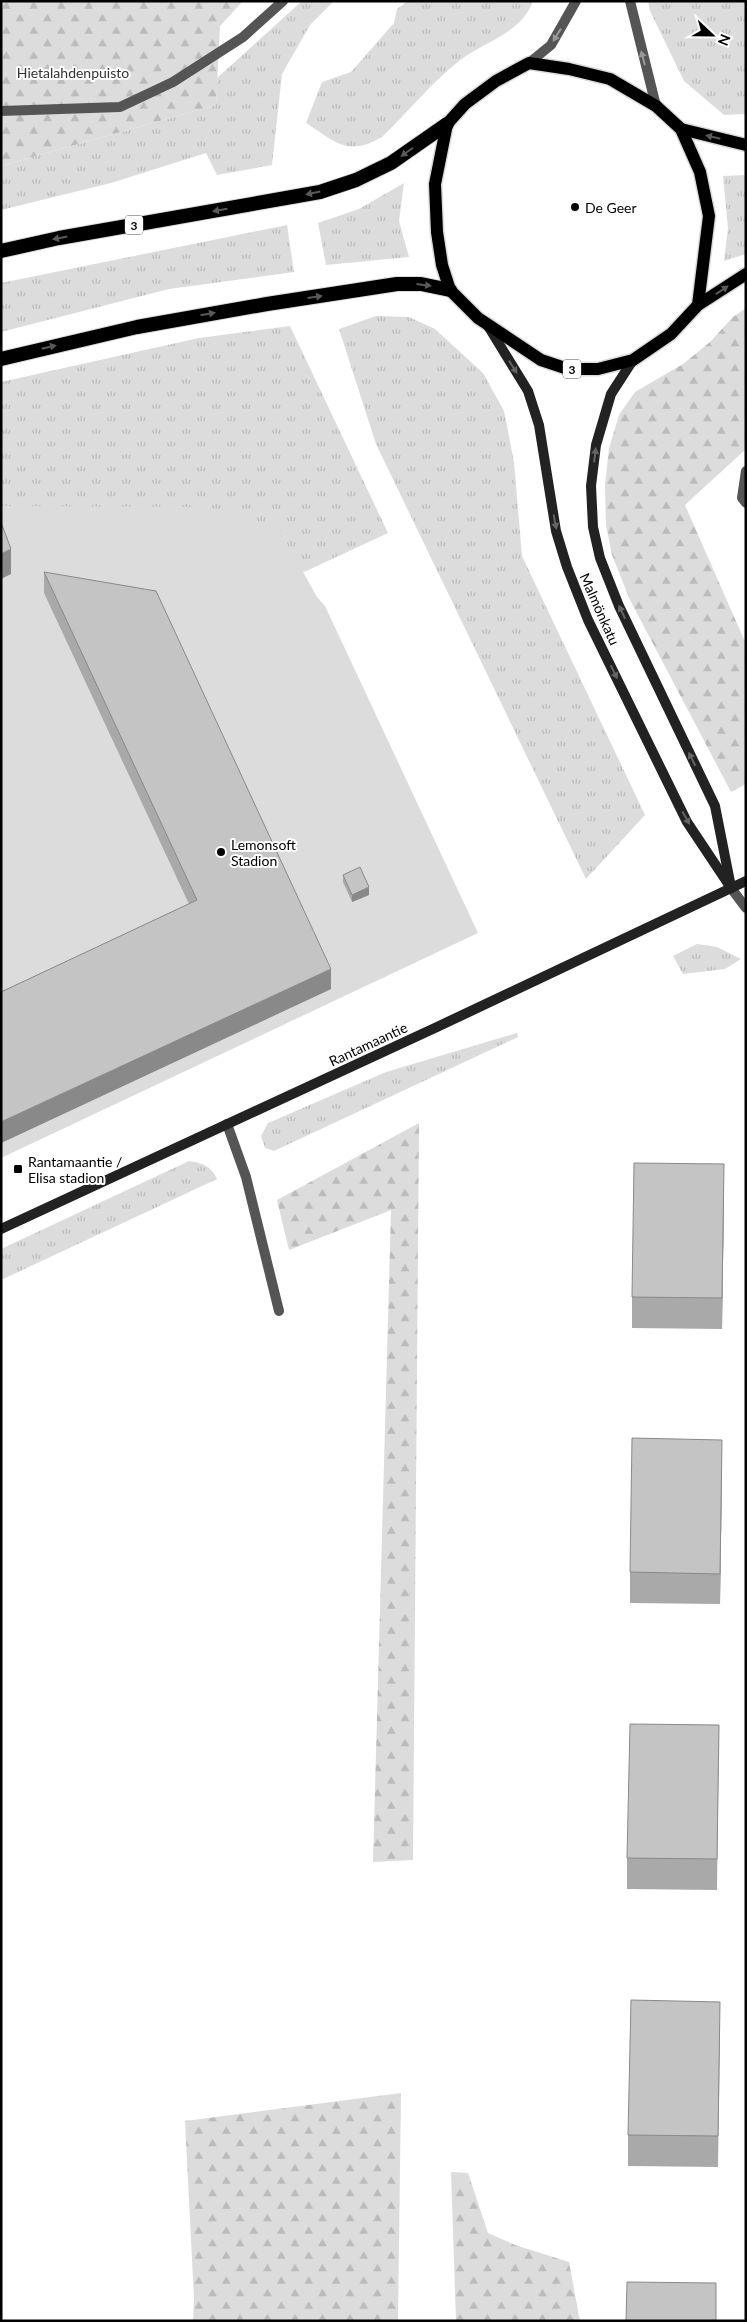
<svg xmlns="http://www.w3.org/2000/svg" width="747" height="2322" viewBox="0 0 747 2322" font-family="Lato,sans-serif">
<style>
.grass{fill:url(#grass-tufts)}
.forest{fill:url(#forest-firs)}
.pitch{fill:#dcdcdc}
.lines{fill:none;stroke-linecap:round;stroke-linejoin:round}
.primary-casing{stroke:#dbdbdb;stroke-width:15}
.trunk-casing{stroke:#dbdbdb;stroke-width:16}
.service{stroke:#555;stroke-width:10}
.minor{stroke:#555;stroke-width:10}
.tertiary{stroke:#555;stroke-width:10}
.secondary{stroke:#222;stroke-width:10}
.primary{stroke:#000;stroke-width:12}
.trunk{stroke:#000;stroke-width:14}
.wall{fill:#a9a9a9}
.shaded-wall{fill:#898989}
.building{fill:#c4c4c4;stroke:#898989}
.oneway{fill:#999}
.oneway2{fill:#595959}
.oneway3{fill:#646464}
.poi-dot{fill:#000;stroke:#fff;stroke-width:2}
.labels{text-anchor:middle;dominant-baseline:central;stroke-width:4;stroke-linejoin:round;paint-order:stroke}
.shield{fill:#fff;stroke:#4c4c4c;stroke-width:1}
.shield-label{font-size:12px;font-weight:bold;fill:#000}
.park-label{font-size:14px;fill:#333;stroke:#fff}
.poi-label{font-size:14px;fill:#000;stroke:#fff;text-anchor:start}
.street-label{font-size:14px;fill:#000;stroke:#fff}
</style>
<defs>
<pattern id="grass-tufts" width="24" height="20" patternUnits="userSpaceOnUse" patternTransform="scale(1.25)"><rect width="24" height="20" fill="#dcdcdc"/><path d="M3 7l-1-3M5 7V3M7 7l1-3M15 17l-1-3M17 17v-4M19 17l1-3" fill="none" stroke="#bbb"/></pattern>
<pattern id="forest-firs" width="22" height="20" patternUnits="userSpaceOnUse" patternTransform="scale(1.25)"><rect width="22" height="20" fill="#dcdcdc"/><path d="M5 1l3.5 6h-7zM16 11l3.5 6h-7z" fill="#bbb"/></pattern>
</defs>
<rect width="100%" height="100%" fill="#fff"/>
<g class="grass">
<path d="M302,1H334L310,25L282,74L272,165L217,175L206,153L111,183L1,210V166L216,105L217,78Z"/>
<path d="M408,1H533C521,34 484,41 459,61C431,83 408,112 382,137C347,157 336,142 306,123L322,82L351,72L394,23L397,9Z"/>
<path d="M648,1H746V114L724,115L684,81L650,11Z"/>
<path d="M746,175V254L724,261L728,228L723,176Z"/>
<path d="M404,183L399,221L409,257L326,265L318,223L359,209Z"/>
<path d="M287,225L294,272L169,289L1,332V283Z"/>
<path d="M376,316L409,317L435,329L483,373L504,411L514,462L522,556L645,815L586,879L376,444L339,329Z"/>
<path d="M290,326L388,533L304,572L1,516V382L199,338Z"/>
<path d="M697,944L717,947L741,959L725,969L683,974L673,956Z"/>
<path d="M517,1033L518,1037L274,1151L265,1148L261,1136L268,1123L386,1072Z"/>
<path d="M189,1161C203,1163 211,1166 217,1179L1,1280V1249Z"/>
</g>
<g class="forest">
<path d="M1,1H243L220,26L216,105L1,166Z"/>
<path d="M746,308V449L685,505L746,644V784L731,792L630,600L612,555L606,525L605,485L609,448L619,415L635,392L683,364L710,342L733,317Z"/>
<path d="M419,1123L413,1860L373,1862L391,1210L289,1250L277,1200Z"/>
<path d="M401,2093L398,2321H193L194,2299L185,2121Z"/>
<path d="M451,2172L468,2173L488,2233L515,2245L569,2262L580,2321H456Z"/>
</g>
<path class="pitch" d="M1,506L206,507L279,529L317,597L325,606L478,933L1,1158Z"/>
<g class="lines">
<defs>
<g id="primary">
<path d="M529,63L569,69L610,79L656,106L681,129L700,172L709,216L698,305L671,334L633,360L598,369H568L541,360L478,318L450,290L442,265L437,232L435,184L447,124L465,104L496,81Z"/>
<path d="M681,129L746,145"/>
<path d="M698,305L746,274"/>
</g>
<g id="trunk">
<path d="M1,251L59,238L320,192L356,180L391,163L447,124"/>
<path d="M1,359L137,327L267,304L397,284H421L450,290"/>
</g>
</defs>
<use href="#primary" class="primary-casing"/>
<use href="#trunk" class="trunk-casing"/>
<path class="service" d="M746,471L742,498L746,503"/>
<g class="minor">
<path d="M1,111L120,107L173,82L243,37L283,1"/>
<path d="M227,1124L246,1177L279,1311"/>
</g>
<g class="tertiary">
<path d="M630,1L656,106"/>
<path d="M529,63L551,45L576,1"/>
<path d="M731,888L746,908"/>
</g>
<g class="secondary">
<path d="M488,326L528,391L539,425L556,531L567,567L588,620L687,822L731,888"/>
<path d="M633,360L611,394L596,445L591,486L593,527L600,558L619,606L715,806L730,882"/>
<path d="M1,1229L437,1027L746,881"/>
</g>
<use href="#primary" class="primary"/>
<use href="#trunk" class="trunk"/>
</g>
<g class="wall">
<path d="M44,572L331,989L1,1143V992L189,904L44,593Z"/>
<path d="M343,875L369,895L352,902L343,882Z"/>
<path d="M724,1195L722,1329L632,1328V1297Z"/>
<path d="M722,1470L720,1604L630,1603V1572Z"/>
<path d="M719,1725L717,1890L627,1889V1858Z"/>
<path d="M720,2032L718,2167L628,2166V2135Z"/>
</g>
<g class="shaded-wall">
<path d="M11,549V574L1,579V554Z"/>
<path d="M369,887V895L352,902V895Z"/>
<path d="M331,969V989L1,1143V1122Z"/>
<path d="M724,1164V1195L722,1329V1298Z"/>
<path d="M722,1440V1470L720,1604V1574Z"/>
</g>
<g class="building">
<path d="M1,525H2L11,549L1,554Z"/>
<path d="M44,572L156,591L331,969L1,1122V992L197,900Z"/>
<path d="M360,867L369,887L352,895L343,875Z"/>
<path d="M634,1163L724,1164L722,1298L632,1297Z"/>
<path d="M632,1438L722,1440L720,1574L630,1572Z"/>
<path d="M630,1724L719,1725L717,1859L627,1858Z"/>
<path d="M631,2000L720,2002L718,2136L628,2135Z"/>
<path d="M627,2282L716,2283V2321H626Z"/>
</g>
<defs><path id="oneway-solid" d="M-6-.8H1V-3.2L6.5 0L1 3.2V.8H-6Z" transform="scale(1.25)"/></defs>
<g class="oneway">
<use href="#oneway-solid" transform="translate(557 35) rotate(122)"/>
<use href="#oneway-solid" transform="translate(643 58) rotate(-105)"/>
</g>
<g class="oneway2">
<use href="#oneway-solid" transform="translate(713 137) rotate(-167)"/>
<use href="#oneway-solid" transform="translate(407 152) rotate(145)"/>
<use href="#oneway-solid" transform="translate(313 193) rotate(168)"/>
<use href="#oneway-solid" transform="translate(220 210) rotate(170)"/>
<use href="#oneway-solid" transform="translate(60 238) rotate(169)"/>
<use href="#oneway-solid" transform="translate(424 285) rotate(7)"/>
<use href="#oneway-solid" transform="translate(722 290) rotate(-33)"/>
<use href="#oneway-solid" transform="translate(315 297) rotate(-8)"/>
<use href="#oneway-solid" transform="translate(208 314) rotate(-10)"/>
<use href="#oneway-solid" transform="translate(49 347) rotate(-13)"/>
</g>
<g class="oneway3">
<use href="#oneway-solid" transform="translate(513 367) rotate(58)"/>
<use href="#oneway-solid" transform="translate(595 455) rotate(-83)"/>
<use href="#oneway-solid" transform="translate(555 522) rotate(79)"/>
<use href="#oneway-solid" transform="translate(622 612) rotate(-115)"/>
<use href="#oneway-solid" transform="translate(614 672) rotate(64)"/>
<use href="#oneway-solid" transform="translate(692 759) rotate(-116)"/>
<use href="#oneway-solid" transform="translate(686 818) rotate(61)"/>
</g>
<g class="poi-dot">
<circle cx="575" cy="207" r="5"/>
<circle cx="221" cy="852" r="5"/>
<rect x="13" y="1164" width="10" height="10" rx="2.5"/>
</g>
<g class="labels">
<g class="shield">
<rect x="125" y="215.5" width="18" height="19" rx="4"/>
<rect x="563" y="359.5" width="18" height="19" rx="4"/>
</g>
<g class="shield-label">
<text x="134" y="225">3</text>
<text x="572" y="369">3</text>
</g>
<g class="park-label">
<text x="73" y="72">Hietalahdenpuisto</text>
</g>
<g class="poi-label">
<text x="585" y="207">De Geer</text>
<text x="231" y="844">Lemonsoft<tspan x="231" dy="16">Stadion</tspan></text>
<text x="28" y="1161">Rantamaantie /<tspan x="28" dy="16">Elisa stadion</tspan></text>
</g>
<g class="street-label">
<text transform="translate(600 609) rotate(66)">Malmönkatu</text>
<text transform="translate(368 1044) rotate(-25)">Rantamaantie</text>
</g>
</g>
<rect width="747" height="2322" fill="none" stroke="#000000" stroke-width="5"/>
<g transform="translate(712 35) rotate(112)" stroke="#ffffff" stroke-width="4" paint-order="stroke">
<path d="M0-4L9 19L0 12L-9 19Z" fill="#000000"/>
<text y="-8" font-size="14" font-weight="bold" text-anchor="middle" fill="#000000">N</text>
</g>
</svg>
